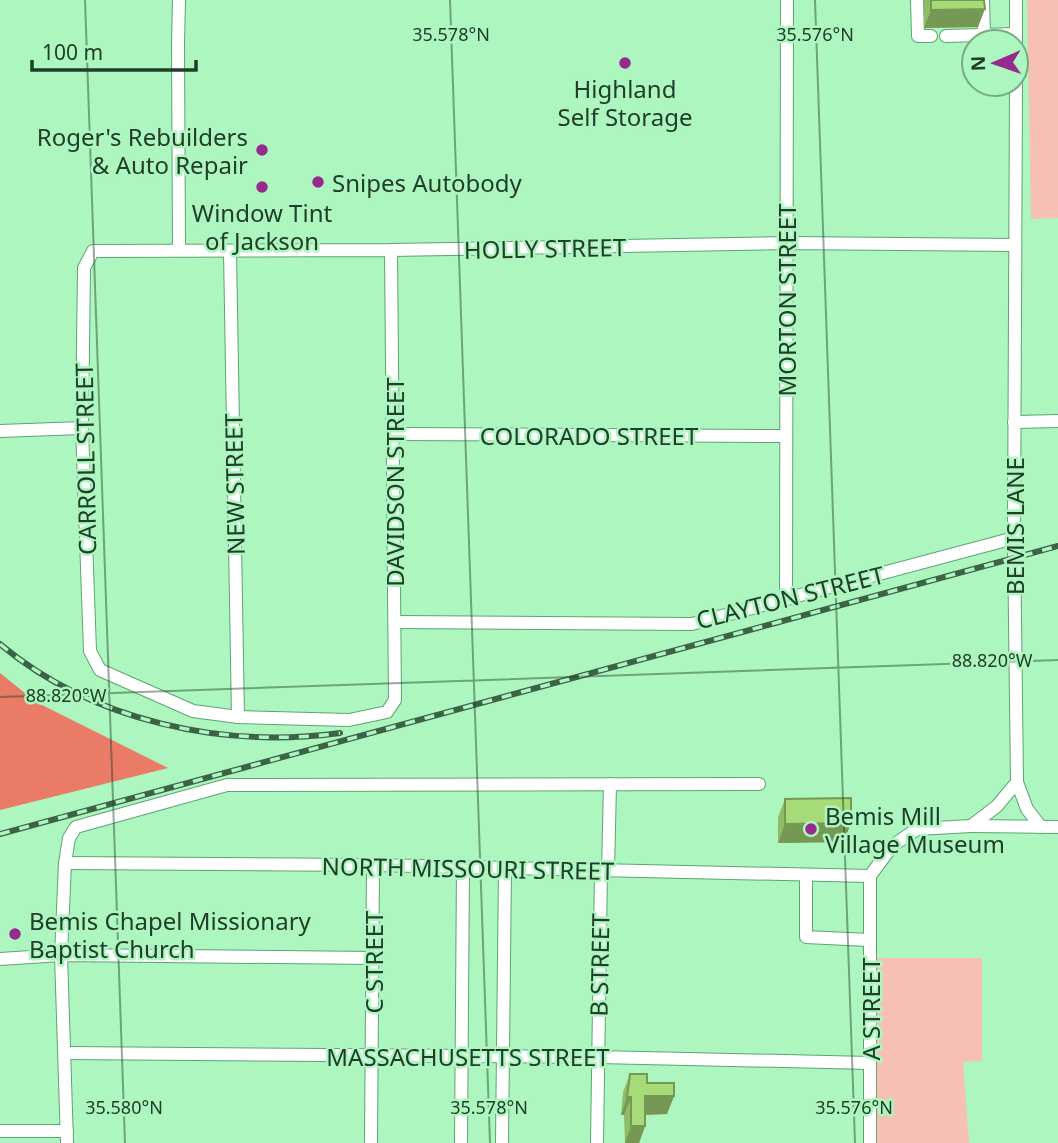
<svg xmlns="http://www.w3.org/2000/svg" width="1058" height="1143" viewBox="0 0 1058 1143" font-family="'Noto Sans',sans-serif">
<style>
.green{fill:#f6c0b5}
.forest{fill:#e97b67}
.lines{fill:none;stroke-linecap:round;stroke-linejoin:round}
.minor-casing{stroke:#5da471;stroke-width:14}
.minor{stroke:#fff;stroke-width:12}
.rail-casing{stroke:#3c6347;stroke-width:6}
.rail{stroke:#adf6bf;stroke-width:3.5;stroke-dasharray:10;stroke-linecap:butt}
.wall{fill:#90bc67}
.shaded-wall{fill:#759954}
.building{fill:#a7db78;stroke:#759954;stroke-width:2}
.ticks{fill:none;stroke:#203e29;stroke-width:2;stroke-opacity:0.45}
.poi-dot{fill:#962b8d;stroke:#adf6bf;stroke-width:2.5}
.labels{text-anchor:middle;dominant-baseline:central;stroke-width:5;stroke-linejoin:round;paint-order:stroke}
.poi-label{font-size:24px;fill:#203e29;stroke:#adf6bf;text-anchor:start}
.street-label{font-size:24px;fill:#203e29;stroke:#adf6bf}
.ticks-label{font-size:18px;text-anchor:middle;fill:#203e29;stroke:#adf6bf;stroke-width:5;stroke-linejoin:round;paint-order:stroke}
</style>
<rect width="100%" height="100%" fill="#adf6bf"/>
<g class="green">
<path d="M1027,0H1058V218L1031,219Z"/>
<path d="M869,958H982V1061L963,1062L969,1143H870Z"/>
</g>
<path class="forest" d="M0,673L36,702L168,768L0,810Z"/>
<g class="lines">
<defs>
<g id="minor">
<path d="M917,0L918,36H931"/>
<path d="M983,0L984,35"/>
<path d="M946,36L1016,34"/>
<path d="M1016,63V0"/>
<path d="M179,249L178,44L179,0"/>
<path d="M391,250L395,700L387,712L349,720L238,717L193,711L100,670L90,651L82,428L84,268L93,251L391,250L787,243L1015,245"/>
<path d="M230,251L238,717"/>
<path d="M1014,422L1058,421"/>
<path d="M0,431L82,428"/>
<path d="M394,434L785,436"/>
<path d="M786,600L787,0"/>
<path d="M395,622L692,624L1014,538"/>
<path d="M1017,782L1027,809L1041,827"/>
<path d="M971,826L1058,827"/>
<path d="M65,863L373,865L870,876"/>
<path d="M608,871L610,784"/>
<path d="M806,875V937L869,940"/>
<path d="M870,876L892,846L917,829L971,826L997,806L1017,782L1014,538L1016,84"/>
<path d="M0,959L61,955L373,958"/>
<path d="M65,1053L598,1057L870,1063"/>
<path d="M0,1131H67"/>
<path d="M67,1143L61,955L65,863L69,838L76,827L227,785L759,784"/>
<path d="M371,1143L373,865"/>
<path d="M461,1143L463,867"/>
<path d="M502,1143L505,868"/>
<path d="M597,1143L601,870"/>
<path d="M870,1143V876"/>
</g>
</defs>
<use href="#minor" class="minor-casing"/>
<use href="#minor" class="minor"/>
<defs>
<g id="rail">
<path d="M0,644C92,721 223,749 340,733"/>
<path d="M0,834L1058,546"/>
</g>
</defs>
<use href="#rail" class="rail-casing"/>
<use href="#rail" class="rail"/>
</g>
<g class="wall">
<path d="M924,0H984L978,27L924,28Z"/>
<path d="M785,799L844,842L778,843V817Z"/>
<path d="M630,1074L674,1096L667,1114L645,1115V1126L639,1143H625L624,1115H621L623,1092Z"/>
</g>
<g class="shaded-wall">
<path d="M985,9L978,27L924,28L931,10Z"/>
<path d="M851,823L844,842L778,843L785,824Z"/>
<path d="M645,1096H674L667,1114L638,1115Z"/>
<path d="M627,1097H631L624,1115H621Z"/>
<path d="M631,1126H645L639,1143H625Z"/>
</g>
<g class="building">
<path d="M931,0H984L985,9L931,10Z"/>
<path d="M851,798V823L785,824V799Z"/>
<path d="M630,1074H647V1083H674V1096H645V1126H631V1097H627Z"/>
</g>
<path class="ticks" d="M85,0L125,1143M450,0L490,1143M815,0L855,1143M0,697L1058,660"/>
<g class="poi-dot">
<circle cx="625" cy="63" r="7"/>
<circle cx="262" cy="150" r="7"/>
<circle cx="318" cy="182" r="7"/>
<circle cx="262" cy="187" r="7"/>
<circle cx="811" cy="829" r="7"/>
<circle cx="15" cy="934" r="7"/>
</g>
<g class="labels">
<g class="poi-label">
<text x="625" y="88" text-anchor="middle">Highland<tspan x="625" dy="28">Self Storage</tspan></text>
<text x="248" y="136" text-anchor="end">Roger's Rebuilders<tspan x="248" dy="28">&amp; Auto Repair</tspan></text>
<text x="332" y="182">Snipes Autobody</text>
<text x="262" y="212" text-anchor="middle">Window Tint<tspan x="262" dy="28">of Jackson</tspan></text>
<text x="825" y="815">Bemis Mill<tspan x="825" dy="28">Village Museum</tspan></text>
<text x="29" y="920">Bemis Chapel Missionary<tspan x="29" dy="28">Baptist Church</tspan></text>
</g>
<g class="street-label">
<text transform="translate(545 248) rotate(-1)">HOLLY STREET</text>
<text transform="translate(786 300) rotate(-90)">MORTON STREET</text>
<text x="589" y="435">COLORADO STREET</text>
<text transform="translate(85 459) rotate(-91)">CARROLL STREET</text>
<text transform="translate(394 482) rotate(-90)">DAVIDSON STREET</text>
<text transform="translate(234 484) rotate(-91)">NEW STREET</text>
<text transform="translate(1014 526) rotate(-90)">BEMIS LANE</text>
<text transform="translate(790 597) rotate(-14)">CLAYTON STREET</text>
<text transform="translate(468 868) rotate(1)">NORTH MISSOURI STREET</text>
<text transform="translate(373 962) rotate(-90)">C STREET</text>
<text transform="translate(599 965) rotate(-89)">B STREET</text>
<text transform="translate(870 1009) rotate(-90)">A STREET</text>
<text x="468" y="1056">MASSACHUSETTS STREET</text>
</g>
</g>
<g class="ticks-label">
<text x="451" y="41">35.578°N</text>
<text x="815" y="41">35.576°N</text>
<text x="992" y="667">88.820°W</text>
<text x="66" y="702">88.820°W</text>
<text x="124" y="1114">35.580°N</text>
<text x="489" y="1114">35.578°N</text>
<text x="854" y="1114">35.576°N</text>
</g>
<g transform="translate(995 63) rotate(268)"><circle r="33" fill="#adf6bf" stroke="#75ac83" stroke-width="2"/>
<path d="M0-5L12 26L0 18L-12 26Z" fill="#962b8d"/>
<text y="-10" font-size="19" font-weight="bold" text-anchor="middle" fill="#203e29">N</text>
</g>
<path d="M32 60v10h164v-10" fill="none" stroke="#203e29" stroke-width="3.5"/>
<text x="42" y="60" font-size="21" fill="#203e29" stroke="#adf6bf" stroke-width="5" paint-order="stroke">100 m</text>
</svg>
